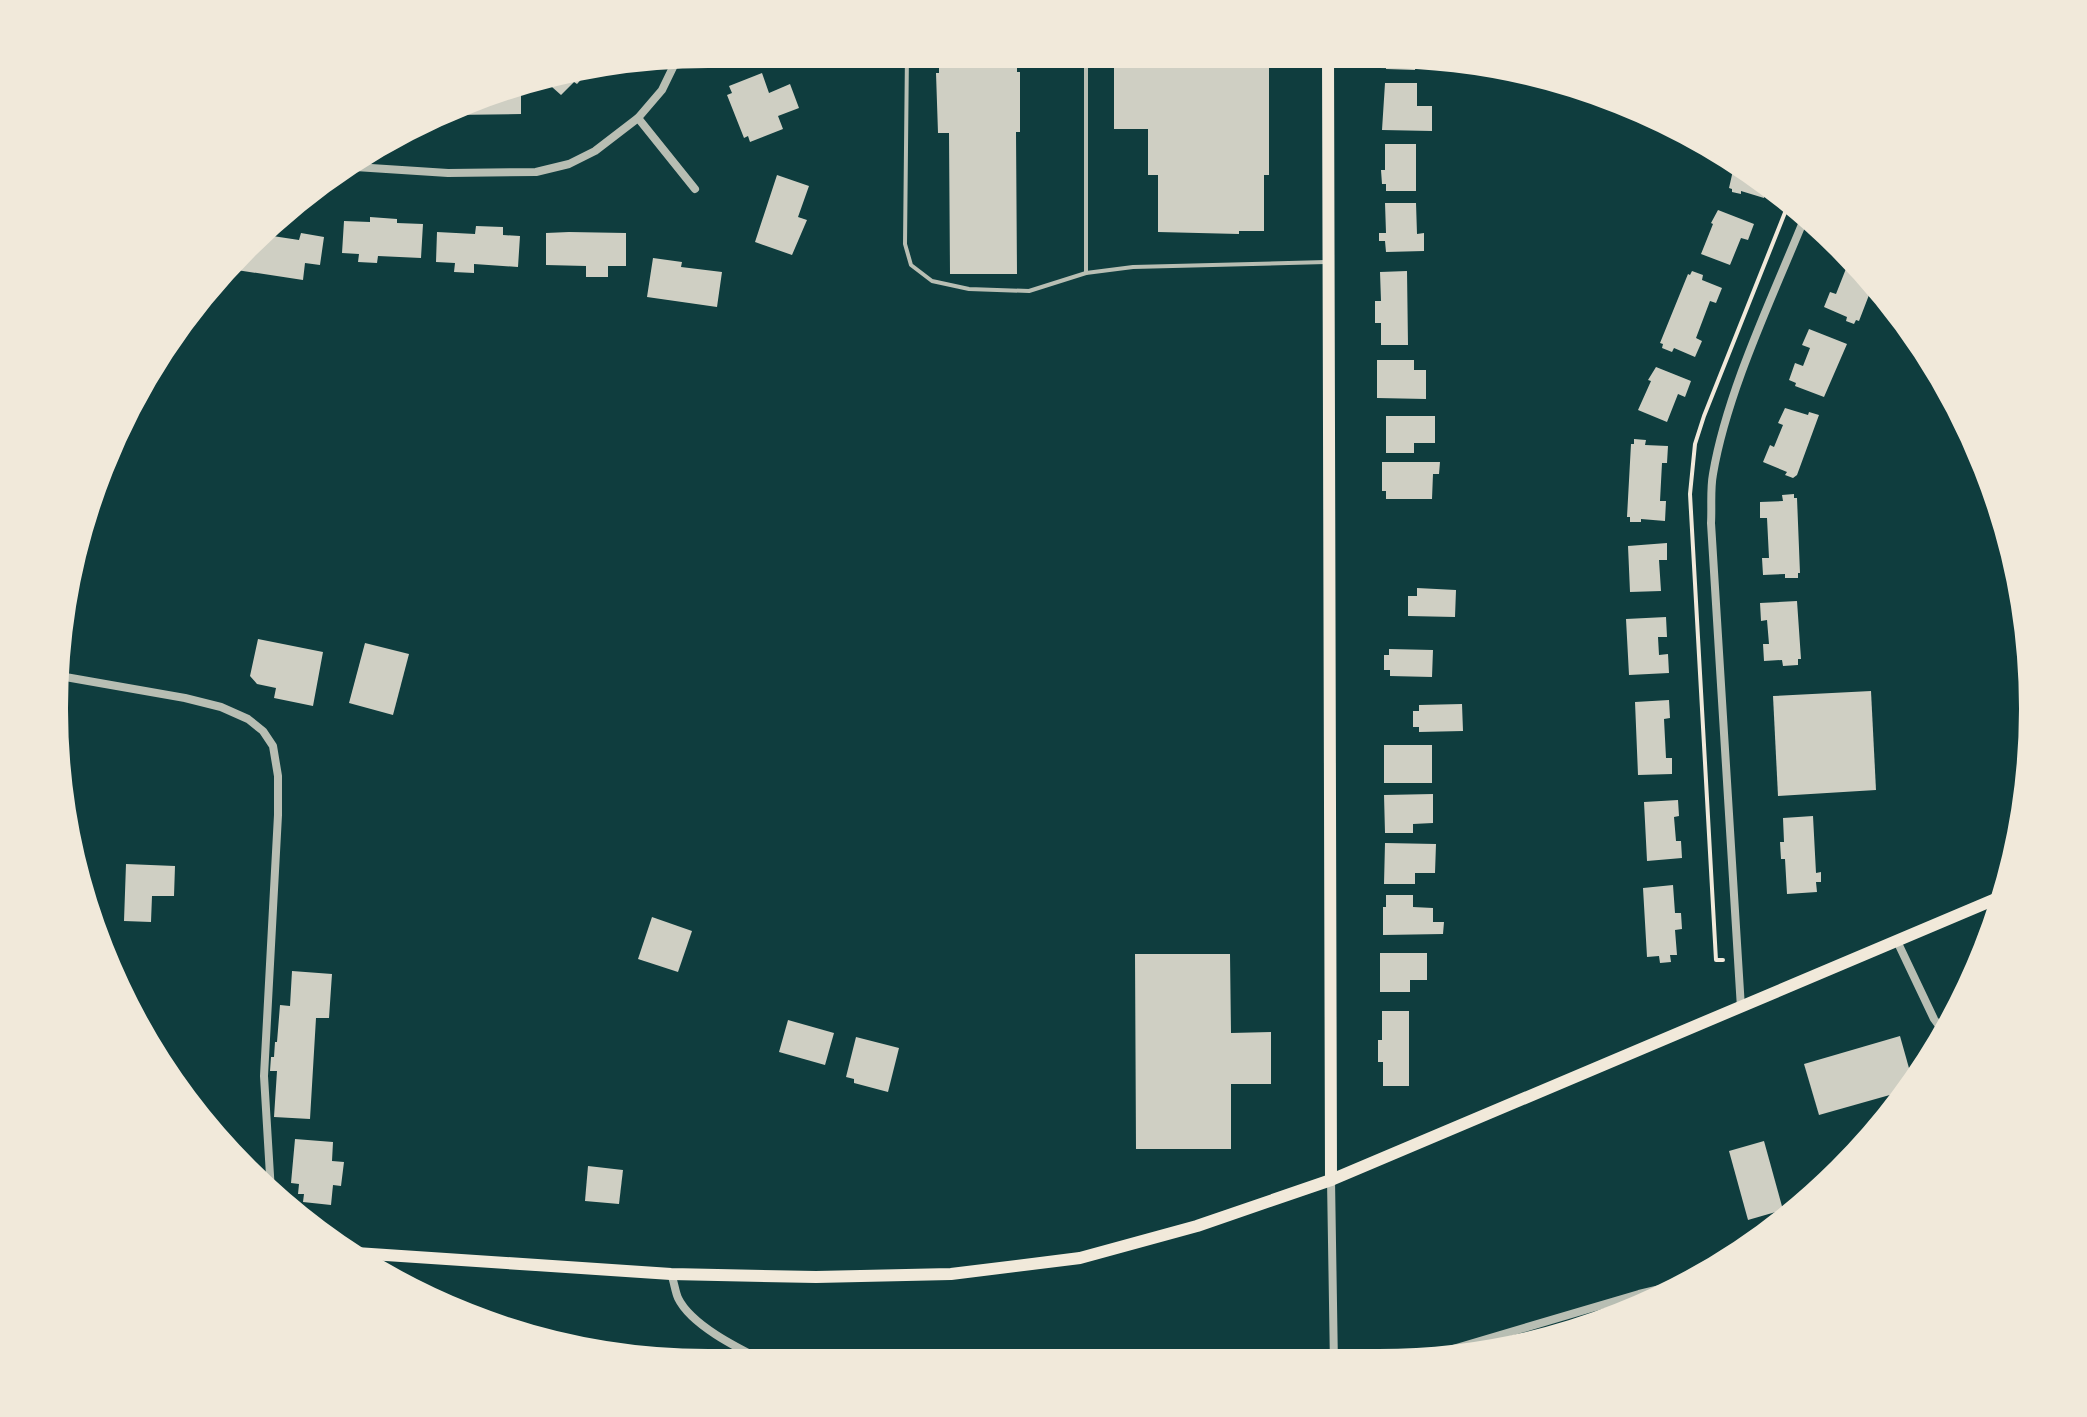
<svg xmlns="http://www.w3.org/2000/svg" width="2087" height="1417" viewBox="0 0 2087 1417" font-family="'Open Sans',sans-serif">
<style>
.building{fill:#cfcfc3}
.lines{fill:none;stroke-linecap:round;stroke-linejoin:round}
.path{stroke:#f1e9da;stroke-width:4}
.service{stroke:#b8beb3;stroke-width:4}
.minor{stroke:#b8beb3;stroke-width:8}
.secondary{stroke:#f1e9da;stroke-width:12}
.rim{fill:none;stroke:#f1e9da;stroke-width:4}
</style>
<rect width="100%" height="100%" fill="#0f3d3e"/>
<g class="building">
<path d="M939,52H1017V72H1020V132H1016L1017,274H950L949,133H938L936,73H939Z"/>
<path d="M1114,52H1269V175H1264V231H1239V234L1158,232V175H1148V129H1114Z"/>
<path d="M1381,52L1416,56L1415,70L1386,69V62H1381Z"/>
<path d="M588,72L577,84L574,82L561,95L543,79Z"/>
<path d="M762,73L769,93L790,84L799,108L778,116L783,129L750,142L748,136L744,138L727,95L732,93L729,86Z"/>
<path d="M521,83V114L452,115V109L498,87Z"/>
<path d="M1385,83H1417V106H1432V131L1382,130Z"/>
<path d="M1385,144H1416V191H1386V184H1382L1381,170H1385Z"/>
<path d="M1734,166L1767,190L1764,198L1741,191V194L1732,192V189L1729,188Z"/>
<path d="M777,175L809,186L798,217L807,220L792,255L755,242Z"/>
<path d="M1385,203H1416L1417,234L1424,233V251L1386,252L1385,241H1379V233H1386Z"/>
<path d="M1718,210L1754,224L1748,240L1741,238L1730,265L1701,254L1713,224L1711,223Z"/>
<path d="M370,217L397,219V223L423,224L421,258L378,256L377,263L358,262L359,254L342,253L344,221L370,222Z"/>
<path d="M476,226L503,227V235L520,236L518,267L474,264V273L454,272L455,263L436,262L437,232L475,234Z"/>
<path d="M569,232L626,233V266H608V277H586V266L546,265V233Z"/>
<path d="M301,233L324,237L320,265L305,263L303,280L230,269L266,235L299,240Z"/>
<path d="M1847,249L1874,282L1859,321L1856,320L1854,324L1846,321L1847,317L1824,307L1830,292L1836,294L1851,256L1845,253Z"/>
<path d="M653,258L682,262L681,267L722,272L717,307L647,297Z"/>
<path d="M1407,271L1408,345H1381V323H1375V301H1381L1380,272Z"/>
<path d="M1692,271L1703,275L1702,280L1722,288L1716,303L1710,301L1696,338L1702,341L1695,357L1674,348L1672,352L1662,348L1663,344L1660,343L1688,274L1690,275Z"/>
<path d="M1809,329L1847,344L1824,397L1795,386L1796,383L1789,380L1795,363L1803,366L1810,348L1802,345Z"/>
<path d="M1377,360H1414V370H1426V399L1377,398Z"/>
<path d="M1656,367L1691,381L1685,397L1678,394L1667,422L1638,410L1651,381L1648,380Z"/>
<path d="M1785,408L1808,415L1809,412L1819,415L1797,475L1793,478L1785,475L1787,472L1763,462L1770,445L1774,447L1783,425L1778,423Z"/>
<path d="M1386,416H1435V443H1414V453H1386Z"/>
<path d="M1634,439L1646,440L1645,445L1668,446L1667,463H1662L1660,501H1666L1665,521L1641,519V522H1630V517H1627L1631,444H1634Z"/>
<path d="M1382,462H1440L1439,474H1433L1432,499H1386V491H1382Z"/>
<path d="M1794,494V498H1797L1800,573H1798V578H1785V574L1763,575L1762,558H1769L1767,518H1760V502L1783,501L1782,495Z"/>
<path d="M1667,543V560H1659L1661,591L1630,592L1628,546Z"/>
<path d="M1417,588L1456,590L1455,617L1408,616V596H1417Z"/>
<path d="M1797,601L1801,659H1798V665L1783,666L1782,660L1764,661L1763,644H1769L1767,620L1761,621L1760,603Z"/>
<path d="M1666,617L1667,637H1658L1659,655L1668,654L1669,673L1629,675L1626,619Z"/>
<path d="M258,639L323,652L313,706L274,698L276,688L257,684L250,676Z"/>
<path d="M365,643L409,654L393,715L349,703Z"/>
<path d="M1389,649L1433,650L1432,677L1390,676V670H1384V655H1389Z"/>
<path d="M1871,691L1876,790L1778,796L1773,696Z"/>
<path d="M1669,700L1670,718L1664,719L1666,758H1672V774L1638,775L1635,702Z"/>
<path d="M1462,704L1463,731L1419,732V727H1413V711H1419V705Z"/>
<rect x="1384" y="745" width="48" height="38"/>
<path d="M1433,794V823L1413,824V833H1385L1384,795Z"/>
<path d="M1678,800L1679,816L1674,817L1676,841H1681L1682,858L1647,861L1644,802Z"/>
<path d="M1813,816L1816,873L1821,872V882H1816L1817,892L1787,894L1785,859H1781L1780,842H1784L1783,818Z"/>
<path d="M1385,843L1436,844L1435,873H1415V884H1384Z"/>
<path d="M126,864L175,866L174,896H152L151,922L124,921Z"/>
<path d="M1673,885L1675,913H1681L1682,929L1675,930L1677,955H1670L1671,962L1660,963L1659,956L1647,957L1643,888Z"/>
<path d="M1386,895H1413V907L1433,908V922H1444L1443,934L1383,935V907H1386Z"/>
<path d="M652,917L692,931L678,972L638,959Z"/>
<path d="M1380,953H1427V980H1410V992H1380Z"/>
<path d="M1135,954H1230L1231,1033L1271,1032V1084H1231V1149H1136Z"/>
<path d="M292,971L332,974L329,1018H316L310,1119L274,1117L277,1071H270L271,1057H274L275,1042H277L280,1005L290,1006Z"/>
<path d="M1382,1011H1409V1086H1383V1062H1378V1040H1382Z"/>
<path d="M788,1020L834,1033L825,1065L779,1052Z"/>
<path d="M1900,1036L1914,1086L1911,1089L1819,1115L1804,1064Z"/>
<path d="M856,1037L899,1048L888,1092L854,1083V1079L846,1077Z"/>
<path d="M295,1139L333,1142L332,1161L344,1162L341,1186L333,1185L331,1205L303,1202L304,1194H298L299,1184L291,1183Z"/>
<path d="M1764,1141L1783,1210L1748,1220L1729,1151Z"/>
<path d="M588,1166L623,1170L619,1204L585,1201Z"/>
</g>
<g class="lines">
<path class="path" d="M1723,960H1716L1690,494L1695,444L1704,416L1788,205"/>
<g class="service">
<path d="M907,52L905,244L911,265L932,281L969,289L1029,291L1086,273L1133,267L1326,262"/>
<path d="M1086,52V273"/>
</g>
<g class="minor">
<path d="M638,118L695,189"/>
<path d="M340,166L448,173L536,172L569,164L595,151L638,118L662,90L678,57"/>
<path d="M54,675L185,698L221,707L248,719L263,731L273,746L278,776V815L264,1076L271,1192"/>
<path d="M1897,941L1934,1019L1945,1034"/>
<path d="M1741,1008L1711,523C1712,507 1710,490 1713,474C1727,391 1773,296 1805,217"/>
<path d="M1331,1180L1334,1365"/>
<path d="M671,1274C674,1281 675,1291 678,1298C692,1327 744,1351 772,1365"/>
<path d="M1409,1362L1639,1294L1694,1281"/>
</g>
<g class="secondary">
<path d="M1328,52L1331,1180"/>
<path d="M356,1253L671,1274L816,1277L951,1274L1080,1258L1197,1226L1331,1180L2005,895"/>
</g>
</g>
<path d="M0 0H2087V1417H0ZM708 66H1379A642 642 0 0 1 2021 708V709A642 642 0 0 1 1379 1351H708A642 642 0 0 1 66 709V708A642 642 0 0 1 708 66Z" fill="#f1e9da" fill-rule="evenodd"/>
<path class="rim" d="M708 66H1379A642 642 0 0 1 2021 708V709A642 642 0 0 1 1379 1351H708A642 642 0 0 1 66 709V708A642 642 0 0 1 708 66Z"/>
</svg>
